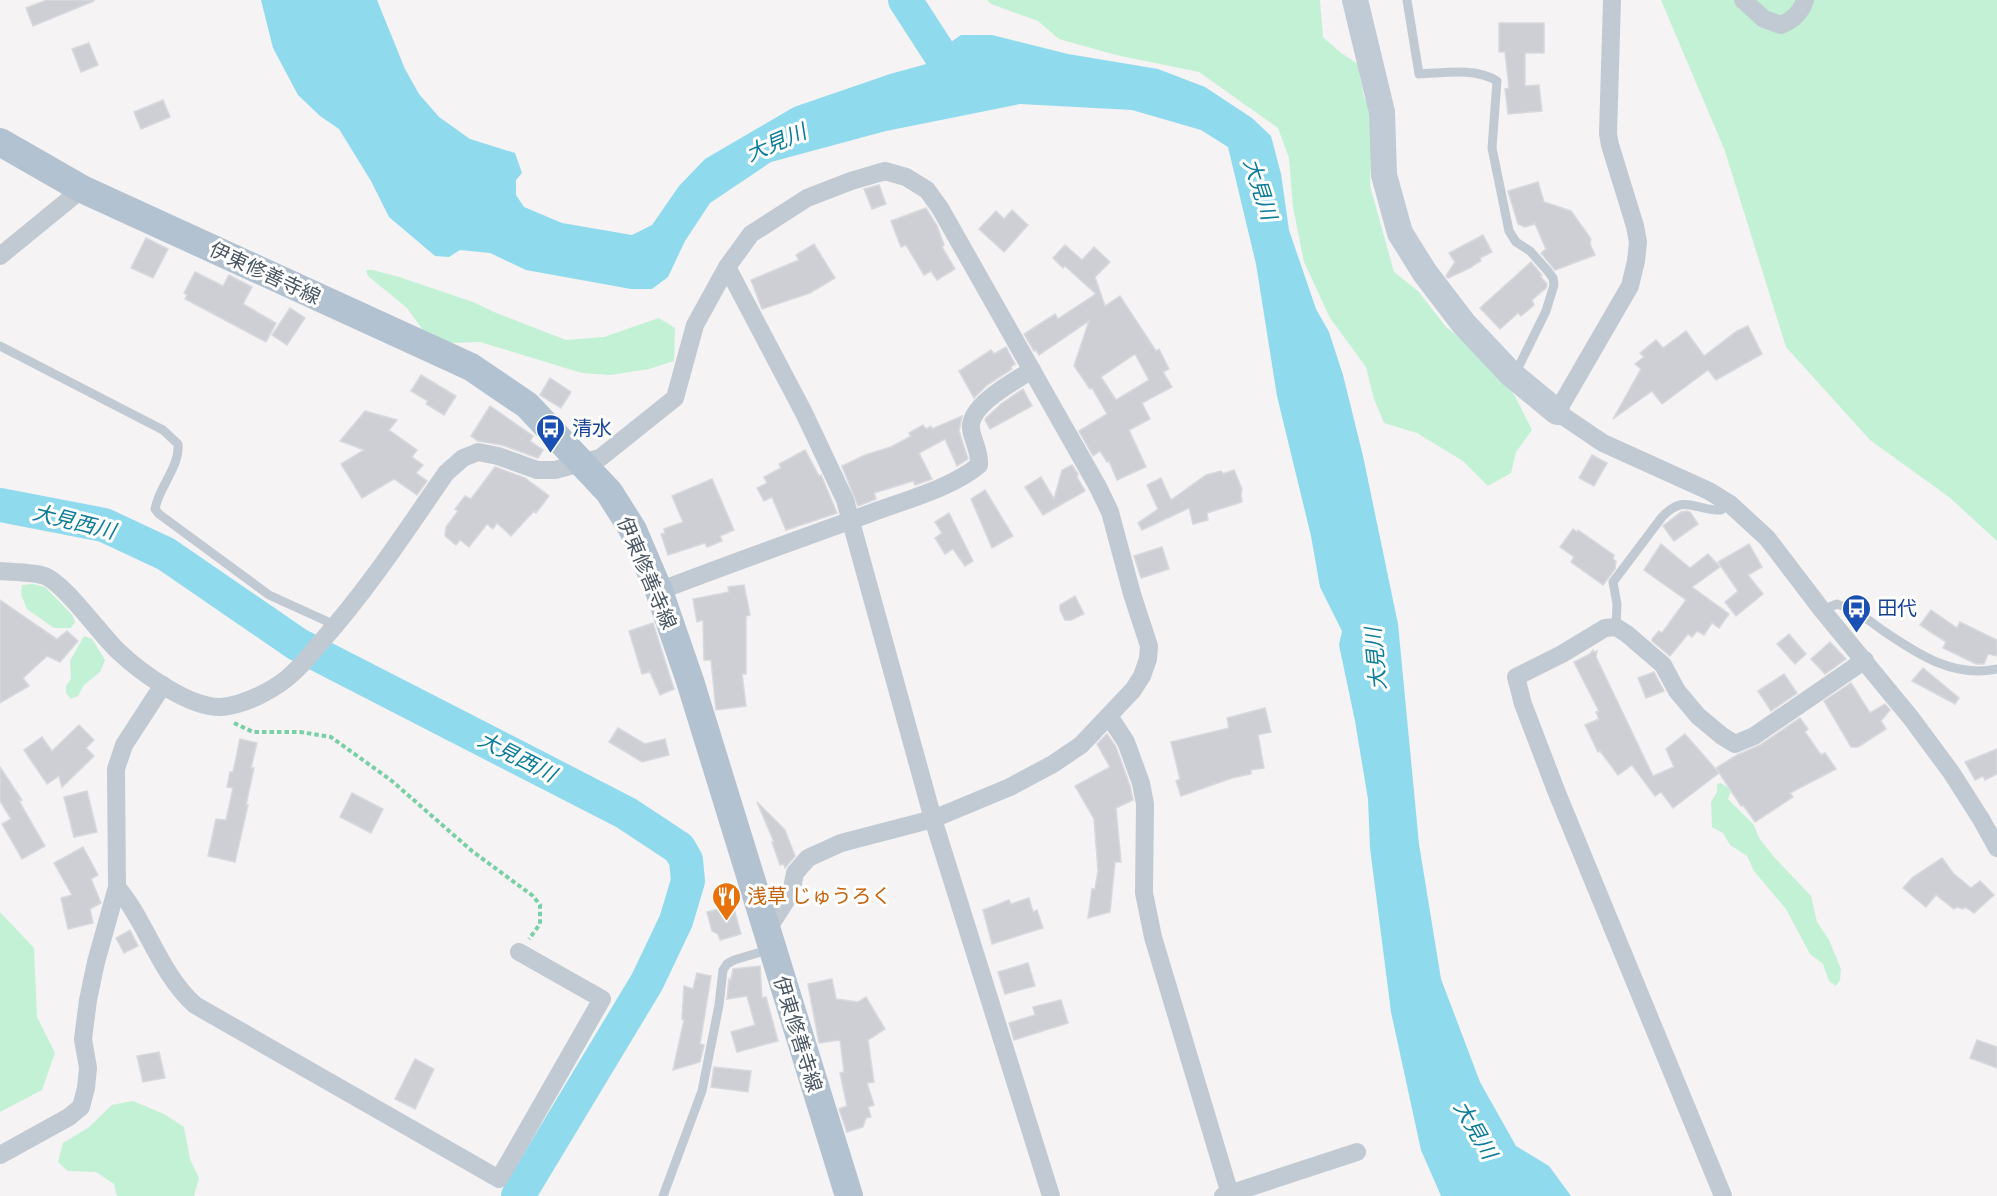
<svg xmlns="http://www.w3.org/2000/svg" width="1997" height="1196" viewBox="0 0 1997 1196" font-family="'Roboto Condensed','Noto Sans JP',sans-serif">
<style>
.green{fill:#c3f1d5}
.water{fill:#90daee}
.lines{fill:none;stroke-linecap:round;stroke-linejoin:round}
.river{stroke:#90daee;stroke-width:34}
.building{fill:#cdcfd5;stroke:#d7d9de;stroke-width:1.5;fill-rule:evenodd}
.path{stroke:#7ad0a6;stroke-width:4;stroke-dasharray:4.5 3;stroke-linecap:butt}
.lane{stroke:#c1cad2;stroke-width:9}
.street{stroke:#c1cad2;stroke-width:18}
.secondary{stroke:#c1cbd6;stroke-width:26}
.primary{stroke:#b3c2d1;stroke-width:28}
.labels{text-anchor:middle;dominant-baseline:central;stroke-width:6;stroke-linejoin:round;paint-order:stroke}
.street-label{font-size:20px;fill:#4a5661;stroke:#fff}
.transit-label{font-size:20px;fill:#164399;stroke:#fff;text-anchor:start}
.food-label{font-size:20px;fill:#c56008;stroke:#fff;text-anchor:start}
.water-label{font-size:21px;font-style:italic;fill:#0c7c9b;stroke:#fff}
</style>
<rect width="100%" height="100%" fill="#f5f3f3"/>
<g class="green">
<path d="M987,0H1320L1323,37L1341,53L1358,64L1364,97L1372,114L1370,186L1394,272L1418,291L1446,327L1489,362L1515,396L1532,430L1516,452L1511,473L1488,486L1463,461L1417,433L1384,423L1374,399L1366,367L1330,318L1304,262L1293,207L1289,158L1278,128L1199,72L1116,55L1059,39L1038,21L991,4Z"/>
<path d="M1661,0H1997V541L1949,497L1870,440L1786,347L1725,151Z"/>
<path d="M366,270H373L399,277L473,302L494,312L566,340L604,337L659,318L675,328L674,361L649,369L610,375L582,373L480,342L446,343L423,330L407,308L368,276Z"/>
<path d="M33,584L45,587L49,591L73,616L75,622L71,628H54L27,609L21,594L22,585Z"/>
<path d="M84,636L92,639L105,660L100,672L84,685L78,696L71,699L66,693V686L71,679L70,661Z"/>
<path d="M1721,783L1731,790L1728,799L1754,825L1759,838L1774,857L1811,896L1817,922L1829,940L1841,969L1840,980L1836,986L1829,981L1823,964L1810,954L1786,909L1754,871L1747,856L1730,845L1723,833L1712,827L1711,802L1717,792V784Z"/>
<path d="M0,912L34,948L37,1017L55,1053L42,1090L0,1112Z"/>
<path d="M133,1101L164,1114L184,1127L190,1159L199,1178L194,1196H117L114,1184L96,1172L68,1171L58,1162L63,1143L88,1128L112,1105Z"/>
</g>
<path class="water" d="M261,0H377L405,69L419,94L439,117L470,139L515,153L522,173L516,180V195L524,207L562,223L632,235L652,225L679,186L705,159L794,107L890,74L930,63L951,42L961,35H992L1068,54L1158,69L1205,87L1252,118L1271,136L1281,174L1289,230L1316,309L1329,332L1343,375L1363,456L1398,624L1419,844L1441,979L1480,1082L1516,1146L1549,1166L1571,1196H1441L1421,1150L1391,1012L1370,848L1368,799L1355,721L1339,645L1342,631L1320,587L1311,536L1277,396L1256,264L1228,147L1201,130L1132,110L1020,104L886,131L771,162L710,203L685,241L668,277L652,289H631L526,270L490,253L460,250L449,257L435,256L389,217L371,181L339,129L320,116L298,95L273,48Z"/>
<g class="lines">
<g class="river">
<path d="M905,0L949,68L971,86"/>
<path d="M0,505L104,525L166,554L297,644L626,813L679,848L686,860L688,881L676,921L647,982L518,1196"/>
</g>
</g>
<g class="building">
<path d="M47,0H94V1L33,26L26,8Z"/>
<path d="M1499,23H1544V53H1525V86L1539,85L1542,111L1508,114L1505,89L1509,88L1505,52H1499Z"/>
<path d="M89,43L98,65L81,72L72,49Z"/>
<path d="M163,100L170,117L141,129L134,112Z"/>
<path d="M1538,182L1544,202L1571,211L1591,239L1590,244L1595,255L1555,270L1541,253L1546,249L1535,224L1525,227L1518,224L1508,191Z"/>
<path d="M879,185L886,204L872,209L864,189Z"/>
<path d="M926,208L937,226L944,245L942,247L955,269L937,280L931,271L924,275L906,245L901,247L891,221Z"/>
<path d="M1012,210L1028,225L1004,252L979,229L996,211L1004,219Z"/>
<path d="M1483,235L1492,252L1480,258L1481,261L1472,266V267L1448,278L1446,276L1455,262L1449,253Z"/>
<path d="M146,238L168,249L153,278L131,268Z"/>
<path d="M814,244L835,278L810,293L762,309L751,280L799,260L796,255Z"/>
<path d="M1065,245L1082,260L1094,247L1110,262L1095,277L1105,306L1120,296L1156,351L1159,349L1169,369L1163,372L1172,387L1142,403L1150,419L1129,430L1146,467L1117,480L1109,461L1107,462L1100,451L1093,456L1079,431L1107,414L1092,388L1090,389L1074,366L1089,321L1039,355L1036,350L1034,351L1024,334L1055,314L1058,319L1096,294L1065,266L1063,268L1053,258ZM1135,354L1149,380L1116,400L1101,377Z"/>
<path d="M1531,262L1542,275L1540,276L1547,284L1546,288L1532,300L1534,305L1521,316L1518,313L1500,329L1480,308Z"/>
<path d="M195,272L223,286L229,275L252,287L243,304L276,323L266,342L185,299L187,295L184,293Z"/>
<path d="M290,308L305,318L287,345L272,335Z"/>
<path d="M1748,326L1762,354L1716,380L1708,370L1662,404L1652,391L1613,419L1641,369L1635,364L1644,357L1640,353L1656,340L1663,348L1686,331L1704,356L1737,331Z"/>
<path d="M1006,347L1015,364L1011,367L1012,369L987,385L974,398L959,371L991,350L994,354Z"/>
<path d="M421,375L456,396L444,415L426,404L428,401L411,391Z"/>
<path d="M550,378L571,392L561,408L540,395Z"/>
<path d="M1023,389L1032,406L990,429L985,420L986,418L1001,404Z"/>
<path d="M490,406L533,436L530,441L543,450L538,458L502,445L478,441L471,436Z"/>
<path d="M365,411L397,420L389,430L417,450L412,457L423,465L416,473L427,481L417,495L394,479L362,498L341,464L364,450L340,441Z"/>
<path d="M962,416L959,431L968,459L957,466L945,439L919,453L932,479L915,485L913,481L874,493L876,499L858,506L842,466L865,455L891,447L911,436L909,433L923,425L926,429L931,426L932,429Z"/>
<path d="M805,450L819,476L821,475L837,513L786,530L772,497L764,501L757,488L767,483L764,477L781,468L779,464Z"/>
<path d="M1592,455L1607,463L1594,486L1579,478Z"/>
<path d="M1072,465L1078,474L1077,477L1085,491L1043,515L1025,487L1041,477L1054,499L1062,470Z"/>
<path d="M495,467L525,478L549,496L536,513L534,511L511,536L497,523L493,529L487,524L469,547L460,540L456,545L445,536L446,527L458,511L455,509L465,496L471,499Z"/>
<path d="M1234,470L1242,489L1241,494L1242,502L1207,513L1208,520L1193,524L1189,508L1142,530L1138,523L1158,509L1147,485L1161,478L1171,500L1206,475L1221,471L1223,474Z"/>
<path d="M712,479L734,530L720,536L722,541L707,547L705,543L668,555L661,534L665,533L664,529L683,522L672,496Z"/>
<path d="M985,490L1013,536L992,548L971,499Z"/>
<path d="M1687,511L1690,512L1698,524L1674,541L1663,526L1681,512Z"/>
<path d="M949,513L973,561L965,566L953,549L945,554L935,538L942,533L935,522Z"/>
<path d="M1573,529L1577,532L1578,530L1614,555L1613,559L1616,561L1615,569L1603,585L1571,562L1574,557L1560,547Z"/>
<path d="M1661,544L1690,568L1708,554L1720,567L1692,587L1729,614L1719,628L1712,623L1704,635L1697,631L1692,637L1688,634L1670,656L1652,641V639L1659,631L1662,633L1686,600L1644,570Z"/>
<path d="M1749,544L1762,567L1748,575L1763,594L1736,616L1725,602L1738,591L1718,562Z"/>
<path d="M1162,547L1169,569L1141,578L1134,556Z"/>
<path d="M744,585L750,615L746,616V674H742L746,706L716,710L711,660H704L703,620L697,622L693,599L729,592L728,587Z"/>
<path d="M1075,596L1084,614L1071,620H1065L1060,610V605Z"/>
<path d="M0,600L57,639L67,631L78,641L60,662L47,656L23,678L29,686L0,703Z"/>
<path d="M1931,610L1957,628L1960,622L1997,640V656L1988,654L1984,664H1976L1943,648L1946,642L1920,625Z"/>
<path d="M653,623L674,689L660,695L650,672L642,674L629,631Z"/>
<path d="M1789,634L1806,654L1795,664L1777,644Z"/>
<path d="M1830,642L1846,659L1825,674L1811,659Z"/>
<path d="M1593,650L1594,652L1597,651L1596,657L1653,776L1674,767L1666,749L1685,734L1719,773L1673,808L1661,792L1655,796L1632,765L1618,775L1600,751L1598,752L1585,725L1599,719L1596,712L1599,711L1574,662L1590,654Z"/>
<path d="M1923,668L1959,698L1955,704L1912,681Z"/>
<path d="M1654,672L1664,691L1646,698L1638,678Z"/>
<path d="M1784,674L1797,693L1771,711L1758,691Z"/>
<path d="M1851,683L1870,713L1885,704L1890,710L1881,721L1886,729L1858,747H1851L1824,701Z"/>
<path d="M1265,708L1271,732L1258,735L1264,768L1251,770V774L1232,778L1181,796L1176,781L1180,779L1171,742L1229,728L1227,718Z"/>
<path d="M1800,718L1808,729L1805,732L1821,755L1825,753L1836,769L1790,793L1793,797L1755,822L1743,805L1741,806L1716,768L1737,755L1760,745Z"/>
<path d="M79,725L94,740L86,748L94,756L62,787L59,776L47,784L24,750L42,737L52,751Z"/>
<path d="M618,728L645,744L665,739L669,755L642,762L609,742Z"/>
<path d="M1107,734L1116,747L1130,786L1133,800L1116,808L1121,862H1115L1110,912L1088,918L1092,889H1095L1098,870L1094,819L1075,786L1110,767L1097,744Z"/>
<path d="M240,739L257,743L251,768H254L246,805H248L235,862L208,856L216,819L226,820L233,788L227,787L230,772H233Z"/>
<path d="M1997,749V774L1985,780L1983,776L1975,780L1965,762Z"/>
<path d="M0,767L22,800L19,801L45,846L22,859L2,824L11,819L0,801Z"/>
<path d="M87,791L97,832L74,837L64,797Z"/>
<path d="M352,793L383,809L371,833L340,817Z"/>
<path d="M757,802L785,830L795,856L785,868L784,864L780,865L772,842H774Z"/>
<path d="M83,847L98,875L91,879L101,903L90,909L93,923L68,929L61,898L72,895L54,863Z"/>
<path d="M1942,858L1953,873L1971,888L1980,881L1994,895L1974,913L1965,907L1963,909L1957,907L1954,909L1936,895L1926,907L1903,888L1913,877Z"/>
<path d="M1029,898L1033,912L1037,910L1043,928L992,944L983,910L1009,900L1011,904Z"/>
<path d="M733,905L741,934L720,940L718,934L712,931L707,912Z"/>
<path d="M130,930L138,946L124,953L116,938Z"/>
<path d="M1028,963L1035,986L1005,994L998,972Z"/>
<path d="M760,966L762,998L766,997L778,1041L737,1052L731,1032L755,1025L747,996L727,999L729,979L731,980L733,969Z"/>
<path d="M697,973L711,976L700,1044L704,1045L700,1062L673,1070L684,1020L682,1019L684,986L693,989Z"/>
<path d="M832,979L836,999L858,1002L866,997L885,1029L868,1040L874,1082L867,1083L874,1105L868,1107L871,1117L866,1118L863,1127L847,1132L839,1109L847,1106L840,1073L844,1072L840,1040L819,1043L808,984Z"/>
<path d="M1061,1000L1068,1023L1014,1040L1009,1023L1035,1015L1033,1007Z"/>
<path d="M1977,1040L1997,1047V1068L1970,1058Z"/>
<path d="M159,1052L165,1078L143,1082L137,1056Z"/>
<path d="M415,1059L434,1069L415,1109L395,1099Z"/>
<path d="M714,1067L751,1071L748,1092L711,1087Z"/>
</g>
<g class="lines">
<path class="path" d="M234,723L253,732H300L331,737L392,781L472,851L533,896L540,905V924L529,939"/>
<g class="lane">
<path d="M1407,0L1419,74C1444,73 1475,67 1497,81L1492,148L1509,231L1516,242L1530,251L1547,270L1553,278L1554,285L1546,311L1515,374"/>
<path d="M0,346L163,430L178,444C180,467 159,486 155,509L159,514L269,595L335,625"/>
<path d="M1822,610L1837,604C1857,610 1868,620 1885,632C1919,655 1954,678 1997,669"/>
<path d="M1616,627L1617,604L1613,582L1662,517C1683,495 1691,508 1716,510H1721L1730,504"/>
<path d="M663,1196L702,1091L719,1005L723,970L727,964L734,960L771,949"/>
</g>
<g class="street">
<path d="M1612,0L1608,134L1610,145L1635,226L1638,242L1636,261L1630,286L1557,412L1603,443L1709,491L1730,504L1767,538L1822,610L1911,718L1951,772L1981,819L1997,848"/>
<path d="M1743,0L1764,19L1781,25C1793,20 1801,13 1805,0"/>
<path d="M0,256L82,189"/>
<path d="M727,267L804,413L845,500L933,819L1051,1196"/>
<path d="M0,571C12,572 35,572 45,576C66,585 100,634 118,651C140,672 189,708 221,707C245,705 277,689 294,672C304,663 312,652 321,642C368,589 406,531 446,473L463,458L478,452L498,456L537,470H555L600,458L675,398L695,325L727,267L751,234L807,198L851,181L885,171L906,177L927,190L940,208L1098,487L1110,512L1132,594L1149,646L1148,659L1142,676L1133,690L1081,745L1053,764L1010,787L933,819L841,843L808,858L795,873L791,893L766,932"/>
<path d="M659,591C729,564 800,539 871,513C903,501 954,487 979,465C980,451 973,442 971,429C968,405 1015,381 1032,370"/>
<path d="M1109,716L1126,742L1141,783L1145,804L1144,893L1153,937L1230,1194"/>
<path d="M117,887C147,923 160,974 195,1005L499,1179L602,999L519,952"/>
<path d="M0,1155L69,1117L81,1107L86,1088L88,1068L83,1039L88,1000L96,962L117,887L116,769L124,745L163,685"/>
<path d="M1223,1196L1357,1152"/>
<path d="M1723,1196L1557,793L1523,704L1516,677L1562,654L1605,628L1616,627L1627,634L1663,665L1677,691L1698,716L1722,736L1735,744L1754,736L1865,660"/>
</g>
<path class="secondary" d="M1355,0L1382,112L1384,175L1400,233L1425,273L1464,324L1511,374L1557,412"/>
<path class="primary" d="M0,142L82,189L471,367L527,405L609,492L633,530L659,591L690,681L849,1196"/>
</g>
<defs>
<symbol id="bus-pin" viewBox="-11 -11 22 30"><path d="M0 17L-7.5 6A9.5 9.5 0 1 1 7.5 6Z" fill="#1a4fb4" stroke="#fff"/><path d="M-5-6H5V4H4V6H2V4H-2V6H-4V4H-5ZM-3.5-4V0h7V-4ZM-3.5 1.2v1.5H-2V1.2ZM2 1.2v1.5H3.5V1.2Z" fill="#fff"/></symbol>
<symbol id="restaurant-pin" viewBox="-11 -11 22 30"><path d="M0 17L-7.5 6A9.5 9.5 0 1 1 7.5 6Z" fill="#e8710a" stroke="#fff"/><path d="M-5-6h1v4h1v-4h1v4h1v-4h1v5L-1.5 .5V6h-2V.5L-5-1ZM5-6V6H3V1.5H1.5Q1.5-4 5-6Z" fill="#fff"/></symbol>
</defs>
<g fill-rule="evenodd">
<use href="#bus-pin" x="534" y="412" width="33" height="45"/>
<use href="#bus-pin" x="1840" y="592" width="33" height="45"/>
<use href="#restaurant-pin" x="710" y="880" width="33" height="45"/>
</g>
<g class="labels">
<g class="street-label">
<text transform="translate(265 273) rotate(25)">伊東修善寺線</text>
<text transform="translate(647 573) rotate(67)">伊東修善寺線</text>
<text transform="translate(798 1034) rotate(73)">伊東修善寺線</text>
</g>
<g class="transit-label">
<text x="572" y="428">清水</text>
<text x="1877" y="608">田代</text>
</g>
<g class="food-label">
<text x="747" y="896">浅草 じゅうろく</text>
</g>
<g class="water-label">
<text transform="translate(776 143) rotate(-23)">大見川</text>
<text transform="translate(1260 189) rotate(72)">大見川</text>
<text transform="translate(74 522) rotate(14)">大見西川</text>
<text transform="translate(1376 659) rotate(-95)">大見川</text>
<text transform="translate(517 757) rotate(27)">大見西川</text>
<text transform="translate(1475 1130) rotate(60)">大見川</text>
</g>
</g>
</svg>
